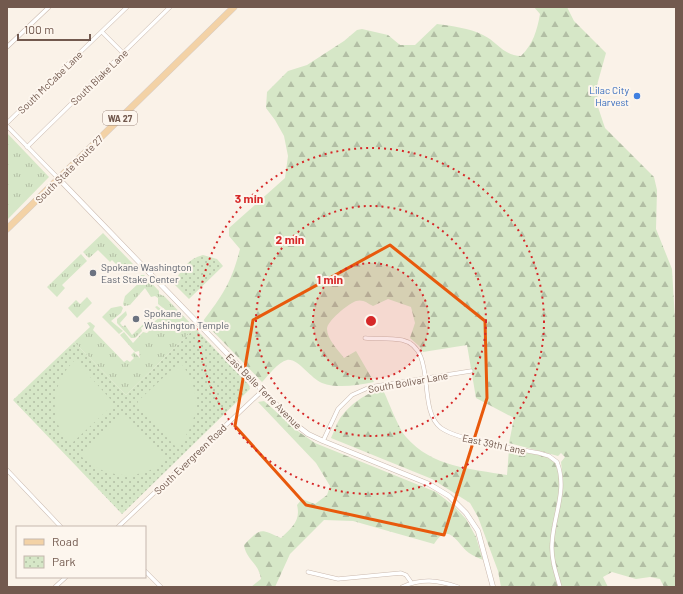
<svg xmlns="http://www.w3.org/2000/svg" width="683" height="594" viewBox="0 0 683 594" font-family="Barlow,sans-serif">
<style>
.grass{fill:url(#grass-tufts)}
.forest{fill:url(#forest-firs)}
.park{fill:url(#park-dots)}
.pitch{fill:#d6e7c7}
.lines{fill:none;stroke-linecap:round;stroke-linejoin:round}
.minor-casing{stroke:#cbbaaf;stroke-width:4.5}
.tertiary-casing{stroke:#cbbaaf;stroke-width:5.5}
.primary-casing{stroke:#d5cdca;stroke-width:7}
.minor{stroke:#fff;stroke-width:3.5}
.tertiary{stroke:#fff;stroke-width:4.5}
.primary{stroke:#f3d2a6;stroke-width:6}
.marked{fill:none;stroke:#e8590c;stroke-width:3;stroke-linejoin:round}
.ring{fill:none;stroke:#d62828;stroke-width:2;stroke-dasharray:2 4}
.shop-dot{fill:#3f7fe0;stroke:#fdf6ee;stroke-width:1.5}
.worship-dot{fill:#6b7280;stroke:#fdf6ee;stroke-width:1.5}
.labels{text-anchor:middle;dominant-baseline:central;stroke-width:4;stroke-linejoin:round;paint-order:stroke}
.shield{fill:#fdf6ee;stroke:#9c887e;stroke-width:1}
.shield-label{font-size:9px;font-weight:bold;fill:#72594e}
.street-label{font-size:10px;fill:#72594e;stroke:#fdf6ee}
.shop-label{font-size:10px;fill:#366cbe;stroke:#fdf6ee;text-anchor:end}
.worship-label{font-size:10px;fill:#5b616d;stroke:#fdf6ee;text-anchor:start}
.centre{fill:#d62828;stroke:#fdf6ee;stroke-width:2}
.ring-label{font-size:12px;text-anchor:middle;font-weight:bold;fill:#d62828;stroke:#fdf6ee;stroke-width:4;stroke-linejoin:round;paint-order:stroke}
</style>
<defs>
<pattern id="grass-tufts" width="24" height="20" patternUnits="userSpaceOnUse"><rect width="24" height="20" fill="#d6e7c7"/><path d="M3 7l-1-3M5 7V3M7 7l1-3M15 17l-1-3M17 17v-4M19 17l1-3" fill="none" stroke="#b2bea4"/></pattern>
<pattern id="forest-firs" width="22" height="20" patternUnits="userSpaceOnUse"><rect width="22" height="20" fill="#d6e7c7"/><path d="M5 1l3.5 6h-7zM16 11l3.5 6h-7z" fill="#b2bea4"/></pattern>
<pattern id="park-dots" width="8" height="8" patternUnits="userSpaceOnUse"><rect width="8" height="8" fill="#d6e7c7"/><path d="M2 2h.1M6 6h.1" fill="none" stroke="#b2bea4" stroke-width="1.8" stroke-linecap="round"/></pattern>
</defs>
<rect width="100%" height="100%" fill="#faf2e8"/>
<g class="grass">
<path d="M7,133L49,177L7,220Z"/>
<path d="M103,233L133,264L124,272L112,260L110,262L98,250L89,258L83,252Z"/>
<path d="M81,254L87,261L62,285L65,288L57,297L47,287Z"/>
<path d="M139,275H144L159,291V294L164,296L195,328L126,395L74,342L90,327L87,323L90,322L95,326L93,330L124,362L127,360L130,362L134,358L131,355L134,352L140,358L139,351L135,352L120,335L124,332L133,343L143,332L147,333L149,331L148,327L167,311L158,304V298L155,296L151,297L145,288L130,305L124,306L123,304L125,296L140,282L137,278Z"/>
<path d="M87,297L92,303L77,318L68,308L76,300L80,304Z"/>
<path d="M121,306L123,308L121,313L111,321L123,331L119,334L102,317L111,308Z"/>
<path d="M157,306L161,309V313L147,326H144L141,328L142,331L135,338H131L117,323V319L126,311L127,315L120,323L123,327L125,325L132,335L158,310L155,307Z"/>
</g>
<g class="forest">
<path d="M534,7H567L574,21L606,53L597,85L598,107L605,128L654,177L657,190L656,229L672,269L676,337V587H664L660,579L650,577L636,579L612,572L603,577L608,587H501L498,571L478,517L470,503L432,479L331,438C334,432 336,425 339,420C348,406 367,391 383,390C389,402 398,428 406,437C432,467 471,469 507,475L509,449L548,457L554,461L558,471H562L561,462L565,457L561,453L558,456L509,443L514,418L476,398L467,345L423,352L419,346L410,338L415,323L411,307L388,299L373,306C367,303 363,299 356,301C348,304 327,321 327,329C327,339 338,350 344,358L356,351L374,382C358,385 338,389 322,383C311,379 298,358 287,360C278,362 268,376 262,382L203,321C223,295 232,281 240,249L229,236V228L285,178L288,156L284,136L275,120L266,108L267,92L288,71L307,65L344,41L357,30L362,29L388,35L400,45H415L437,24C452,26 469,28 483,35C498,42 502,55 521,56C533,44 537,31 540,14Z"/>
<path d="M264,401L299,432L315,443L436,492L454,506L466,519L476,537L483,560C479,558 473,556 469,553C457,544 449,520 434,544L353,521L324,520L290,554L275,587H251L261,579C259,563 246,560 244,545C261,528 259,528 281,538C292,527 301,521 297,505L302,499L315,504L327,495L330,486L316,463L258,402Z"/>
</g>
<g class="park">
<path d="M203,255L217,259L223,266L189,299L174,284C181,269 188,259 203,255Z"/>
<path d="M195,328L249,385L250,389L122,514L13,400L74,342L126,395Z"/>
</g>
<g class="pitch">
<path d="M75,360L112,401L113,405L70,445C48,420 50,383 75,360Z"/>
<path d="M180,362C202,387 201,424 176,447L137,406L138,401Z"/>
<path d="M122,416H127L167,459C143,481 108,480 84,459L81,456Z"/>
</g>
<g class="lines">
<defs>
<g id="minor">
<path d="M102,32L123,53"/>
<path d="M7,47L49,7"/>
<path d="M7,123L127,7"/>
<path d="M7,126L59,179"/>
<path d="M27,147L170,7"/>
<path d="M365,338C377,339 390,338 402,340C438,348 416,409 441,428C460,441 514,448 539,453L549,456L557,462C568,490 553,516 552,544C551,559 556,573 560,587"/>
<path d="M323,441L338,409L352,395L370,387L471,371"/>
<path d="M7,470L61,527"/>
<path d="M118,527L262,391"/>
<path d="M145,571L161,587"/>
<path d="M308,572L338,579L401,573L406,575L411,582"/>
<path d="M55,587L66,577"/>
<path d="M402,587C421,578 438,580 458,587"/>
</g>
<path id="tertiary" d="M59,179L295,424L308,434L323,441L429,484L449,496L466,513L478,531L493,587"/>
<path id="primary" d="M7,229L234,7"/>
</defs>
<use href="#minor" class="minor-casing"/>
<use href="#tertiary" class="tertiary-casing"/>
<use href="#primary" class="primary-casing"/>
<use href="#minor" class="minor"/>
<use href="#tertiary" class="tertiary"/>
<use href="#primary" class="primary"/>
</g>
<path class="marked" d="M390,245L485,321L487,398L444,535L306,505L235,426L253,320Z"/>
<circle cx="371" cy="321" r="58" fill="#d62828" fill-opacity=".12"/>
<g class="ring">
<circle cx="371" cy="321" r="58"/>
<circle cx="371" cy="321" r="115"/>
<circle cx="371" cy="321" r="173"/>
</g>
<circle class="shop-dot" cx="637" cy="96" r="4"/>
<g class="worship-dot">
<circle cx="93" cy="273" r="4"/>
<circle cx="136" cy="319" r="4"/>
</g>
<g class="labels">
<rect class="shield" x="103" y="111" width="34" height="14" rx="3"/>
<g class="shield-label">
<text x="120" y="118">WA 27</text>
</g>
<g class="street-label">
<text transform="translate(99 77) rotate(-44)">South Blake Lane</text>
<text transform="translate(50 82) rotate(-44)">South McCabe Lane</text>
<text transform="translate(69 169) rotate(-45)">South State Route 27</text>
<text transform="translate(408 382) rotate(-10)">South Bolivar Lane</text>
<text transform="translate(264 391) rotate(45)">East Belle Terre Avenue</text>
<text transform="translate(494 444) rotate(12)">East 39th Lane</text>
<text transform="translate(190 459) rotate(-44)">South Evergreen Road</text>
</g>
<g class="shop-label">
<text x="629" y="90">Lilac City<tspan x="629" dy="12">Harvest</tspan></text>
</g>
<g class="worship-label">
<text x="101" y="267">Spokane Washington<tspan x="101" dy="12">East Stake Center</tspan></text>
<text x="144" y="313">Spokane<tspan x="144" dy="12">Washington Temple</tspan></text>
</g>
</g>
<circle cx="371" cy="321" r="6" class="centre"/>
<g class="ring-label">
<text x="249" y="203">3 min</text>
<text x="290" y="244">2 min</text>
<text x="330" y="284">1 min</text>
</g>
<rect width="683" height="594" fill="none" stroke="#72594e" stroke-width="16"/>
<rect x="16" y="526" width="130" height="52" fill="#fdf6ee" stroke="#c5b7ae"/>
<rect x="24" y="539" width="20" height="6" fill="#f3d2a6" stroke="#c5b7ae"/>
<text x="52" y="546" font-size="12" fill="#72594e">Road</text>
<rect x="24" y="556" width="20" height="12" fill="url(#park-dots)" stroke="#c5b7ae"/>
<text x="52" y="566" font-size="12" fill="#72594e">Park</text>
<path d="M18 34v6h72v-6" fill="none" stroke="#72594e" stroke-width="2"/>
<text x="24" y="34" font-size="12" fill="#72594e" stroke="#fdf6ee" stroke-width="3" paint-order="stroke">100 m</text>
</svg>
